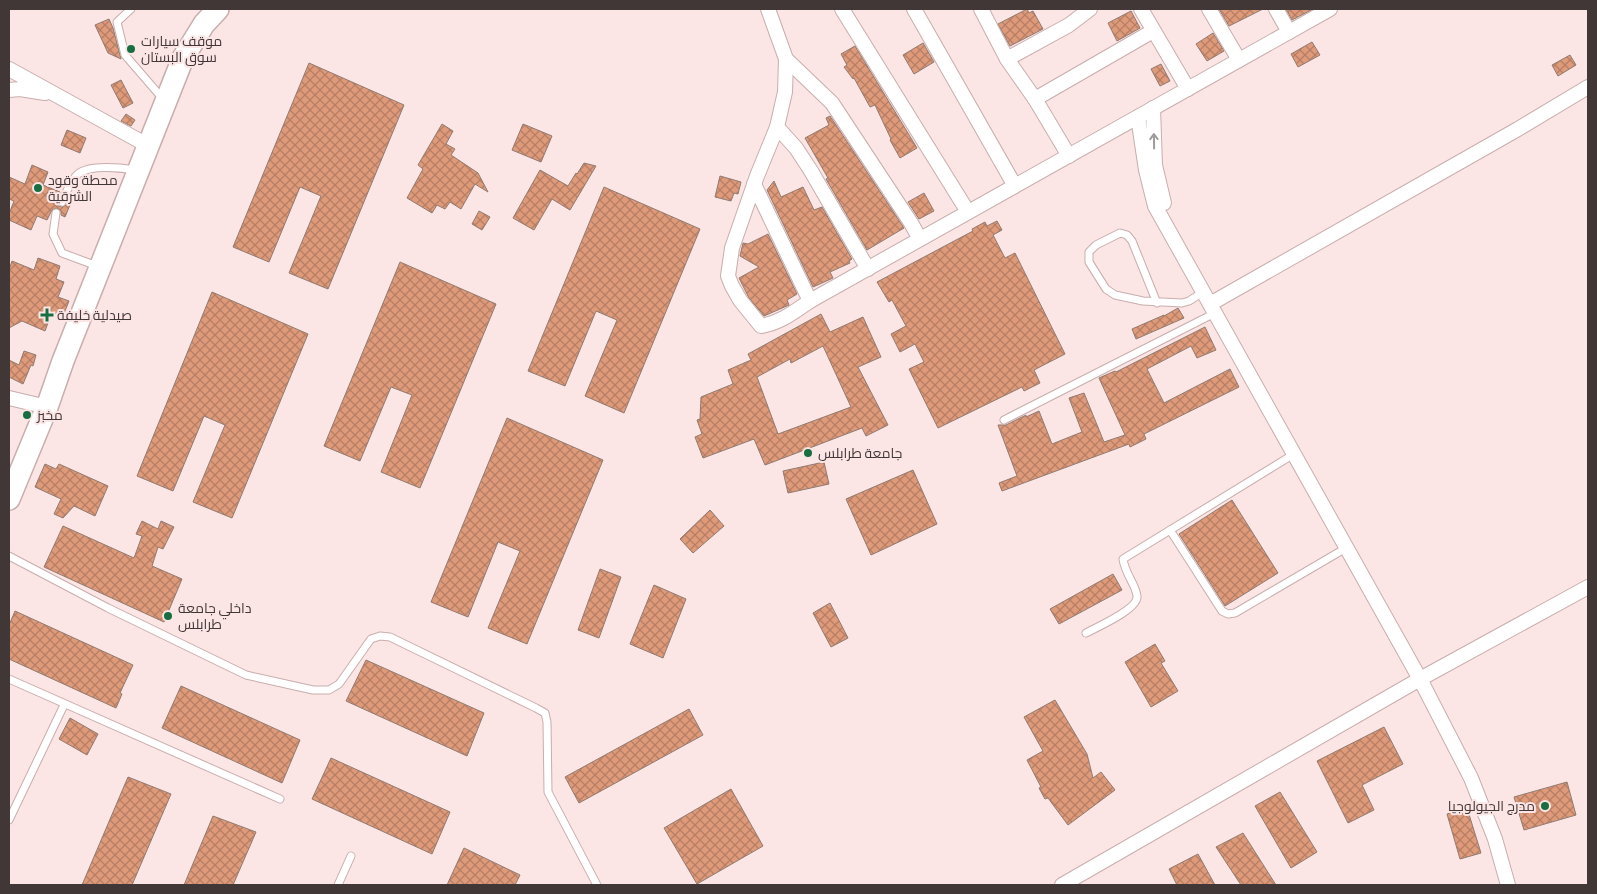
<svg xmlns="http://www.w3.org/2000/svg" width="1597" height="894" viewBox="0 0 1597 894" font-family="'Crimson Pro',Cairo,serif">
<style>
.building{fill:url(#building-cross-hatch);stroke:#907b71;fill-rule:evenodd}
.lines{fill:none;stroke-linecap:round;stroke-linejoin:round}
.lane-casing{stroke:#c8aead;stroke-width:9}
.street-casing{stroke:#c8aead;stroke-width:16}
.primary-casing{stroke:#c8aead;stroke-width:24}
.lane{stroke:#fff;stroke-width:7}
.street{stroke:#fff;stroke-width:14}
.primary{stroke:#fff;stroke-width:21}
.oneway{stroke:#a09b9b}
.poi-dot{fill:#166e41;stroke:#fbe5e5;stroke-width:2}
.labels{text-anchor:middle;dominant-baseline:central;stroke-width:4;stroke-linejoin:round;paint-order:stroke}
.poi-label{font-size:14px;fill:#423737;stroke:#fbe5e5;text-anchor:start}
</style>
<defs>
<pattern id="building-cross-hatch" width="8" height="8" patternUnits="userSpaceOnUse" patternTransform="scale(1.25)"><rect width="8" height="8" fill="#df9a7a"/><path d="M0 0l8 8M0 8l8-8" fill="none" stroke="#b67e65"/></pattern>
</defs>
<rect width="100%" height="100%" fill="#fbe5e5"/>
<g class="building">
<path d="M1027,9L1029,13L1033,11L1043,29L1010,46L998,24Z"/>
<path d="M1219,9H1263L1229,26Z"/>
<path d="M1286,9H1313L1292,20Z"/>
<path d="M1131,11L1140,28L1117,41L1108,23Z"/>
<path d="M109,19L113,28L121,59L108,53L95,25Z"/>
<path d="M1213,33L1224,51L1207,61L1196,44Z"/>
<path d="M1312,42L1320,55L1298,67L1291,54Z"/>
<path d="M923,43L934,62L914,74L903,55Z"/>
<path d="M855,46L917,148L900,158L890,140L891,139L875,105L870,107L854,78L853,79L844,67L847,65L841,54Z"/>
<path d="M1570,55L1576,65L1558,76L1552,65Z"/>
<path d="M309,63L404,105L328,289L289,273L321,196L300,187L269,262L233,247Z"/>
<path d="M1161,64L1170,81L1160,86L1151,69Z"/>
<path d="M121,80L133,103L123,108L111,85Z"/>
<path d="M126,114L135,120L131,126L121,121Z"/>
<path d="M830,116L904,228L867,250L826,179L828,178L805,138L829,125L826,118Z"/>
<path d="M442,124L453,131L446,144L455,149L451,155L478,173L488,192L475,184L461,209L450,202L445,209L437,205L432,213L407,198L423,169L418,165Z"/>
<path d="M523,124L552,136L541,162L512,150Z"/>
<path d="M67,130L86,138L80,153L61,145Z"/>
<path d="M584,163L596,166L570,210L552,199L534,230L513,218L540,170L568,186L576,173L577,174Z"/>
<path d="M32,165L48,172L43,185L60,192L57,200L58,206L62,207L67,204L70,205L65,217L61,215V211L56,208L52,210L47,220L37,216L31,230L9,220V214L14,201L9,199V177L25,184Z"/>
<path d="M720,176L741,182L738,194L734,193L731,201L715,197Z"/>
<path d="M774,181L781,197L803,187L814,210L822,207L852,259L849,261L850,263L830,272L833,278L813,287L767,190Z"/>
<path d="M604,187L700,229L624,413L585,396L617,320L596,311L565,386L528,371Z"/>
<path d="M924,193L934,211L919,219L908,202Z"/>
<path d="M479,211L490,217L482,230L472,224Z"/>
<path d="M997,221L1002,230L993,235L1005,258L1015,253L1065,354L1034,370L1040,383L1024,391L1022,387L938,428L909,369L924,362L915,344L900,352L891,334L906,326L892,300L889,302L877,282L973,231L972,229L985,222L987,226Z"/>
<path d="M768,234L797,294L787,300L789,305L764,316L749,298L739,278L759,267L740,256L743,243L748,244Z"/>
<path d="M38,258L60,266L56,279L64,282L58,297L69,301L63,316L52,312L45,331L22,321L9,328V270L12,261L34,270Z"/>
<path d="M400,262L496,304L420,488L381,472L412,395L391,387L360,461L324,446Z"/>
<path d="M212,292L308,334L232,518L193,502L225,425L204,416L173,491L137,476Z"/>
<path d="M1178,308L1184,318L1136,339L1132,329L1164,315V316Z"/>
<path d="M821,314L830,332L863,317L881,357L858,367L888,425L866,436L862,428L765,465L754,439L703,458L695,437L702,434L697,420L700,419L701,397L733,384L728,370L751,360L748,354ZM823,346L851,407L778,434L757,377L790,359L791,363Z"/>
<path d="M1205,327L1216,350L1197,358L1191,346L1147,369L1164,403L1230,369L1239,387L1144,434L1146,439L1130,447L1129,444L1002,491L999,483L1017,476L998,425H1006L1026,415V417L1039,411L1052,444L1082,432L1069,398L1084,393L1104,442L1125,435L1099,378L1115,371L1116,372Z"/>
<path d="M24,351L36,355L33,366L31,365L23,384L9,377V360L19,365Z"/>
<path d="M507,418L603,460L527,644L488,628L520,551L498,542L468,617L431,602Z"/>
<path d="M824,462L829,484L788,493L783,471Z"/>
<path d="M45,464L56,469L59,464L108,486L95,516L74,506L63,518L54,514L61,499L35,487Z"/>
<path d="M913,470L937,524L871,555L846,499Z"/>
<path d="M1232,500L1278,573L1225,606L1179,534Z"/>
<path d="M710,510L724,526L693,553L680,539Z"/>
<path d="M142,521L158,529L161,521L174,527L163,549L158,547L152,566L182,579L164,622L44,567L63,526L134,558L142,536L136,534Z"/>
<path d="M600,569L621,577L599,638L578,630Z"/>
<path d="M1113,574L1122,590L1059,624L1050,609Z"/>
<path d="M654,585L686,599L663,658L630,644Z"/>
<path d="M830,603L848,638L831,647L813,613Z"/>
<path d="M15,611L133,665L120,693L122,694L116,708L9,659V625Z"/>
<path d="M1155,644L1165,661L1161,663L1178,691L1151,707L1125,662Z"/>
<path d="M366,660L484,713L467,756L346,701Z"/>
<path d="M181,686L300,740L282,783L162,728Z"/>
<path d="M1055,700L1087,754L1093,778L1101,772L1115,790L1068,825L1048,798L1045,799L1039,788L1041,787L1027,760L1043,751L1024,717Z"/>
<path d="M689,709L703,735L579,803L565,777Z"/>
<path d="M70,718L98,734L87,755L59,739Z"/>
<path d="M1384,727L1403,764L1362,785L1374,810L1348,823L1317,761Z"/>
<path d="M331,758L450,812L432,854L312,799Z"/>
<path d="M128,777L171,794L132,885H82Z"/>
<path d="M1567,782L1576,815L1524,830L1514,797Z"/>
<path d="M731,789L763,846L697,884L664,828Z"/>
<path d="M1280,792L1317,852L1291,868L1255,806Z"/>
<path d="M1467,808L1481,853L1460,859L1447,814Z"/>
<path d="M213,816L256,832L233,885H184Z"/>
<path d="M1243,833L1276,885H1241L1216,847Z"/>
<path d="M464,848L520,875L515,885H447Z"/>
<path d="M1198,854L1215,885H1177L1169,869Z"/>
</g>
<g class="lines">
<defs>
<g id="lane">
<path d="M131,9L117,22L125,55L163,99"/>
<path d="M62,202C65,195 72,178 78,174C90,164 122,168 136,170"/>
<path d="M56,213L53,234L62,253L97,266"/>
<path d="M1157,303L1132,241L1127,235L1120,233L1096,245L1089,252V262L1106,289L1115,295L1143,301L1182,303L1189,301L1203,292"/>
<path d="M1004,420L1215,313"/>
<path d="M1170,530L1222,611L1228,614L1235,613L1346,548"/>
<path d="M9,556L108,608L246,675L313,690H329L339,684L371,639L380,636L390,637L536,708L545,713L547,722L548,792L597,885"/>
<path d="M1086,633C1097,627 1139,609 1137,596C1136,585 1125,574 1123,559L1294,454"/>
<path d="M9,679L280,799"/>
<path d="M9,820L64,705"/>
<path d="M338,885L351,856"/>
</g>
<g id="street">
<path d="M768,9L786,59L785,92L777,127L757,176L732,248L728,276L732,286L740,300L761,326C780,323 794,312 810,301L1330,9"/>
<path d="M842,9L968,212"/>
<path d="M914,9L1015,186"/>
<path d="M981,9L1007,59L1035,99L1069,156"/>
<path d="M1141,9L1188,89"/>
<path d="M1209,9L1239,60"/>
<path d="M1276,9L1289,32"/>
<path d="M786,59L832,103L911,223L920,239"/>
<path d="M1007,59L1069,25L1090,9"/>
<path d="M9,69L147,145"/>
<path d="M9,90L20,89L45,93"/>
<path d="M1035,99L1153,31"/>
<path d="M1153,108L1155,165L1164,203"/>
<path d="M1138,117L1146,170L1155,206L1420,679L1471,778L1495,839L1508,885"/>
<path d="M777,127L796,148L811,171L868,269"/>
<path d="M754,184L810,301"/>
<path d="M1210,304L1518,129L1588,87"/>
<path d="M9,398L47,407"/>
<path d="M1062,885L1420,679L1588,587"/>
</g>
<path id="primary" d="M9,499L47,407L63,361L183,58L204,24L218,9"/>
</defs>
<use href="#lane" class="lane-casing"/>
<use href="#street" class="street-casing"/>
<use href="#primary" class="primary-casing"/>
<use href="#lane" class="lane"/>
<use href="#street" class="street"/>
<use href="#primary" class="primary"/>
</g>
<defs><path id="oneway-shaft" d="M-6 0H5M1.5-3L5.5 0L1.5 3" fill="none" stroke-width="1.6" stroke-linecap="round" stroke-linejoin="round" transform="scale(1.25)"/></defs>
<use class="oneway" href="#oneway-shaft" transform="translate(1154 141) rotate(-91)"/>
<g class="poi-dot">
<circle cx="131" cy="49" r="5"/>
<circle cx="38" cy="188" r="5"/>
<path d="M44.5 307.5h5v5h5v5h-5v5h-5v-5h-5v-5h5z"/>
<circle cx="27" cy="415" r="5"/>
<circle cx="808" cy="453" r="5"/>
<circle cx="168" cy="616" r="5"/>
<circle cx="1545" cy="806" r="5"/>
</g>
<g class="labels">
<g class="poi-label">
<text x="141" y="41">موقف سيارات<tspan x="141" dy="16">سوق البستان</tspan></text>
<text x="48" y="180">محطة وقود<tspan x="48" dy="16">الشرقية</tspan></text>
<text x="57" y="315">صيدلية خليفة</text>
<text x="37" y="415">مخبز</text>
<text x="818" y="453">جامعة طرابلس</text>
<text x="178" y="608">داخلي جامعة<tspan x="178" dy="16">طرابلس</tspan></text>
<text x="1535" y="806" text-anchor="end">مدرج الجيولوجيا</text>
</g>
</g>
<rect width="1597" height="894" fill="none" stroke="#423737" stroke-width="20"/>
</svg>
